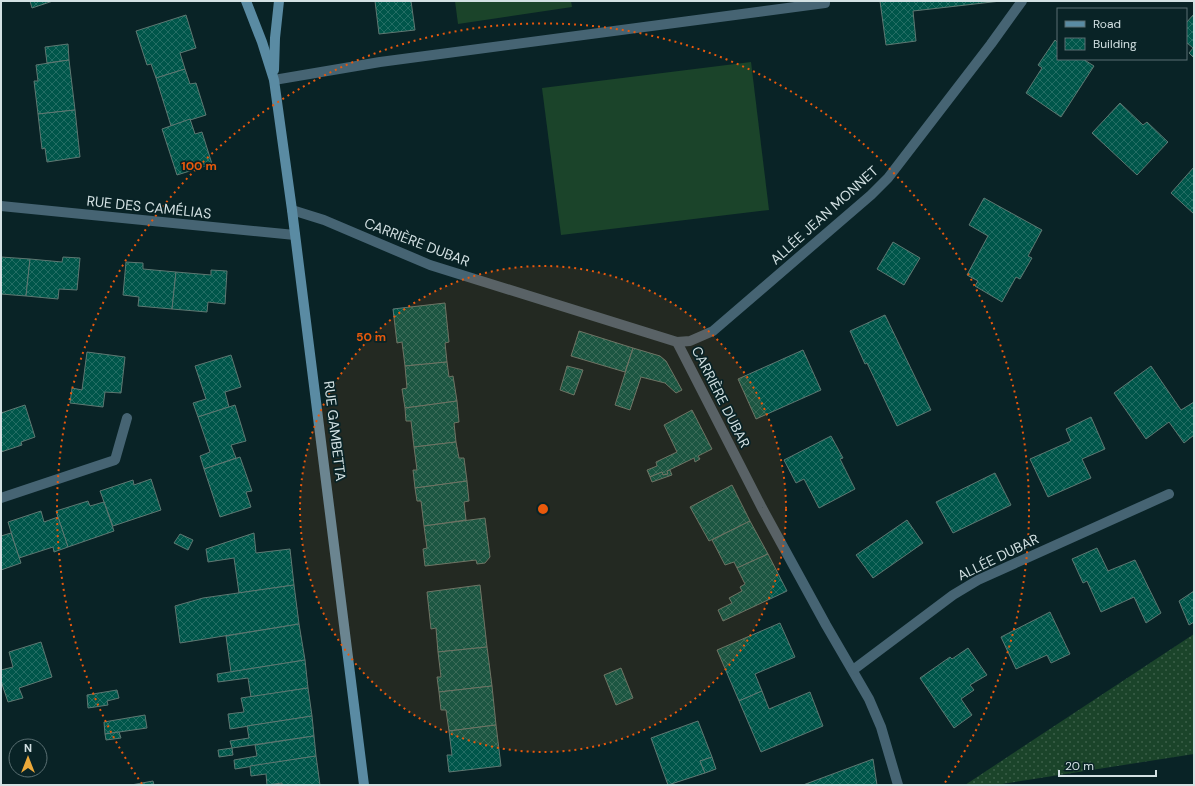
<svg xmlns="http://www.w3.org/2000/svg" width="1195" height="786" viewBox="0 0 1195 786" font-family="'DM Sans',sans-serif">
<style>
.grass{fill:url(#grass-dots)}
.garden{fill:#1b442a}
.building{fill:url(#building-cross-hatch);stroke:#5e7872}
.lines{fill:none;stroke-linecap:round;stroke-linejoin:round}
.lane{stroke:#466473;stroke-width:10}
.street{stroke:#466473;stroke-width:10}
.secondary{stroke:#5a8ba3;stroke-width:10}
.ring{fill:none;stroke:#e8590c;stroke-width:2;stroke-dasharray:2 4}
.labels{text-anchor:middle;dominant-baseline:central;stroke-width:3.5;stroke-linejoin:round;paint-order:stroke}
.street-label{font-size:14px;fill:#d3e1e3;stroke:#092326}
.centre{fill:#e8590c;stroke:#092326;stroke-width:2}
.ring-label{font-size:12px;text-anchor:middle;font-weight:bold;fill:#e8590c;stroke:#092326;stroke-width:3.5;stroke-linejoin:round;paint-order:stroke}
</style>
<defs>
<pattern id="grass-dots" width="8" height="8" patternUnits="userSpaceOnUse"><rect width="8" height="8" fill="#1b442a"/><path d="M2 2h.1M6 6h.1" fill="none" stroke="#3b5f49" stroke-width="1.8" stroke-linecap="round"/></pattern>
<pattern id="building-cross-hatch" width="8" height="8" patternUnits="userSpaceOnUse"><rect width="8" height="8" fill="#00564a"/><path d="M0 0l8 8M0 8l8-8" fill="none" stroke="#246e64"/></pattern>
</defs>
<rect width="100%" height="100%" fill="#092326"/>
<path class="grass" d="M1194,634V754L996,785H965Z"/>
<g class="garden">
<path d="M455,1H571L572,7L458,24Z"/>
<path d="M751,62L769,210L561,235L542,88Z"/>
</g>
<g class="building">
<path d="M30,1H53L32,8Z"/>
<path d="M375,1H411L415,30L379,34Z"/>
<path d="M880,1H1001L913,11L916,41L886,45Z"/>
<path d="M1194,14V47L1193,48L1186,42V23Z"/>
<path d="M186,15L196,48L180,53L185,69L156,78L151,64L147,65L136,31Z"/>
<path d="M1055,40L1058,43V59H1083L1094,66L1061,117L1026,93L1042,68L1038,65Z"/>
<path d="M68,44L69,60L47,63L45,47Z"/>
<path d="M1194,47V58L1189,53Z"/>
<path d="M69,60L75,110L38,114L34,81H38L36,65Z"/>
<path d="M185,69L190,84L196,83L206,115L171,126L156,78Z"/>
<path d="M1120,103L1143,125L1147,122L1168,142L1137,175L1092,133Z"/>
<path d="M75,110L80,157L47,162L45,148L42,149L38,114Z"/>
<path d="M190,119L195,134L202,132L212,164L177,175L162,129Z"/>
<path d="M1194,167V214L1171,193Z"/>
<path d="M984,198L1042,230L1028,256L1032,258L1020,279L1016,277L1002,302L975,286L978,281L967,275L988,236L969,225Z"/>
<path d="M893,242L920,258L904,285L877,269Z"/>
<path d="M1,257L30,259L26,296L1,294Z"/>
<path d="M63,257L80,258L77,290L59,289L58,299L26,296L30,259L62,262Z"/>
<path d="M126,262L143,263V269L176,272L172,309L138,306L139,297L123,295Z"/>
<path d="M211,270L227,271L225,304L208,302L207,312L172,309L176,272L211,275Z"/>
<path d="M445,303L449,342L445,343L447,362L405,366L402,342L397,343L393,309Z"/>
<path d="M885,315L931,410L897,426L867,363L865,364L850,331Z"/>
<path d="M579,331L633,348L625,372L571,356Z"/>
<path d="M633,348L660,356L666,361L682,390L676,393L665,383L641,377L630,410L615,405Z"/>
<path d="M803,350L821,390L756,419L738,379Z"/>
<path d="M87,352L125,357L121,393L105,392L103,407L70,403L72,388L82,390Z"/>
<path d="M231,355L241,387L225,392L229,407L198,417L193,403L206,399L195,366Z"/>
<path d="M447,362L449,377L453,376L457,401L405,408L402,389L407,388L405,366Z"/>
<path d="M567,366L583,370L574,395L560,390Z"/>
<path d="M1151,366L1181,410L1194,402V435L1184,443L1169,422L1146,439L1114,393Z"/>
<path d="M457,401L459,422L454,423L456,442L414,447L411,421H406L405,408Z"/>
<path d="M25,405L35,437L21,442L22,445L1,452V413Z"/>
<path d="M235,405L246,441L231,445L236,458L204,469L200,456L210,452L198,417Z"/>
<path d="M692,410L712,449L698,456L700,459L695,462L694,458L667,471L668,474L663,475L662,472L650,477L647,470L657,466L656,462L677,452L664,425Z"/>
<path d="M1091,417L1105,449L1082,459L1091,478L1048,497L1030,459L1071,441L1066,429Z"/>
<path d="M831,436L843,458L840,459L855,489L819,508L804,479L796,483L784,460Z"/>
<path d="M456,442L459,458H464L467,481L415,488L413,470H417L414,447Z"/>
<path d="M240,457L252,491L246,492L251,507L220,517L204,469Z"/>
<path d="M670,470L672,475L652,482L650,477L662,472L663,475L668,474L667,471Z"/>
<path d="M995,473L1011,505L953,533L936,502Z"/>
<path d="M151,479L161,510L113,526L100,491L133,480L134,485Z"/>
<path d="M467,481L469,501L464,502L466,520L424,526L421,501H417L415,488Z"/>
<path d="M732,485L750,521L709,541L690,507Z"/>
<path d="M88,501L90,506L104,502L114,531L68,547L56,511Z"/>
<path d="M41,511L44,522L58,517L68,547L54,552L53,547L19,558L8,522Z"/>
<path d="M485,518L490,557L485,563L477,564L476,560L425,566L423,549L427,548L424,526Z"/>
<path d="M907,520L923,543L873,578L856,555Z"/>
<path d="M750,521L768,554L737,568L734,562L725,565L712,540Z"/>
<path d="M11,533L21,563L1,570V536Z"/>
<path d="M254,533L256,553L290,549L294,585L239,593L234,558L208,562L206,549Z"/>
<path d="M180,534L193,540L188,550L174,543Z"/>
<path d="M1097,548L1108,571L1135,560L1161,613L1146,623L1134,597L1101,612L1087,581L1083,583L1072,559Z"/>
<path d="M768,554L787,591L723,621L718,610L732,603L729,598L742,591L740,587L745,584L737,568Z"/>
<path d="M294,585L299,624L180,643L175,606L203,598Z"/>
<path d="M480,585L487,647L438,652L436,628L431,629L427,592Z"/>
<path d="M1194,591V622L1189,625L1179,601Z"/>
<path d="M1050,612L1070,654L1051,663L1047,655L1016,669L1001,637Z"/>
<path d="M780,623L795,657L755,674L762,691L739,701L717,650Z"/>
<path d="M299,624L305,660L231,672L226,636Z"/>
<path d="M41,642L52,677L19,688L23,698L8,702L1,681V670L13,667L9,652Z"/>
<path d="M487,647L492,686L439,692L437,677H441L438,652Z"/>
<path d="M968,648L987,675L970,685L974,690L961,699L972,715L954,728L920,678L950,657L952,659Z"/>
<path d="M305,660L308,688L251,697L248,678L218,682L217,674Z"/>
<path d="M621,668L633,698L616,705L604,675Z"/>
<path d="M492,686L496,725L449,731L446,710H441L439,692Z"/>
<path d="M308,688L312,716L230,729L228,714L244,712L241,698Z"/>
<path d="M117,690L119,698L107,701L108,705L88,708L87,695Z"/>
<path d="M762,691L769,709L810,692L823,726L761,752L739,701Z"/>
<path d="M145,715L147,728L105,734L104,722Z"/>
<path d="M312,716L314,736L232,748L230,741L249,738L247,726Z"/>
<path d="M698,721L712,757L700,761L705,773L668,785L651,738Z"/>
<path d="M496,725L501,766L449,772L447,755H452L449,731Z"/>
<path d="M119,732L121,738L106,740L105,734Z"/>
<path d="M314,736L316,756L235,769L234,760L257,756L255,745Z"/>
<path d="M232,748L233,755L219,757L218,750Z"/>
<path d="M316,756L320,785H282V783L267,785L266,774L251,776L250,766Z"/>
<path d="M712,757L716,769L705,773L700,761Z"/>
<path d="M873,759L877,785H803Z"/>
<path d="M153,781L154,785H131Z"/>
</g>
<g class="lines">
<path class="lane" d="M274,80L380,62L825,3V1"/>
<g class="street">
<path d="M1,206L295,235"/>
<path d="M292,210L324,220L430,265L677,342L690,341L713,331L871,195L888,178L991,44L1022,1"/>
<path d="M677,342L762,508L826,625L869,699L881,727L898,785"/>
<path d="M1,498L115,460L127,418"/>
<path d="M853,670L953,595L978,580L1169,494"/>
</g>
<g class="secondary">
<path d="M246,1L262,42L274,80L292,210L364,785"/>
<path d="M274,70L275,38L279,1"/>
</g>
</g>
<circle cx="543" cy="509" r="243" fill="#e8590c" fill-opacity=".12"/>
<g class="ring">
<circle cx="543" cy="509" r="243"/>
<path d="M142 784A486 486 0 1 1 944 784"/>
</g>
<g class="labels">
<g class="street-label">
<text transform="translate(149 207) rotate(6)">RUE DES CAMÉLIAS</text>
<text transform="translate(824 215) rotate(-42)">ALLÉE JEAN MONNET</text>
<text transform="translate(417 242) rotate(21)">CARRIÈRE DUBAR</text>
<text transform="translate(721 397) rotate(63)">CARRIÈRE DUBAR</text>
<text transform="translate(335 431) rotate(83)">RUE GAMBETTA</text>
<text transform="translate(998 557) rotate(-26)">ALLÉE DUBAR</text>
</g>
</g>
<circle cx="543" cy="509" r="6" class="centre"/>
<g class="ring-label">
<text x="199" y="170">100 m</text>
<text x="371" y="341">50 m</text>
</g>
<rect width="1195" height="786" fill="none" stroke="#d3e1e3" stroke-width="4"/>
<rect x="1057" y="8" width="130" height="52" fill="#092326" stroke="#5a6f72"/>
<rect x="1065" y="21" width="20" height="6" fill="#5a8ba3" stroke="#5a6f72"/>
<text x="1093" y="28" font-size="12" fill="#d3e1e3">Road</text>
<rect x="1065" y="38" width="20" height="12" fill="url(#building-cross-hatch)" stroke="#5a6f72"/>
<text x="1093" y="48" font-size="12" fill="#d3e1e3">Building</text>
<g transform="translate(28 758)"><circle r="19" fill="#092326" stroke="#5a6f72"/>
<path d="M0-3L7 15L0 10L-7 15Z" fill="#eca93a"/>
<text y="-6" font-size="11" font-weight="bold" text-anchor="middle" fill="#d3e1e3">N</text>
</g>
<path d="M1059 770v6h97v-6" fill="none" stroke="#d3e1e3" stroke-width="2"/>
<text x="1065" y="770" font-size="12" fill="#d3e1e3" stroke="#092326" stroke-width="3" paint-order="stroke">20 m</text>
</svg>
